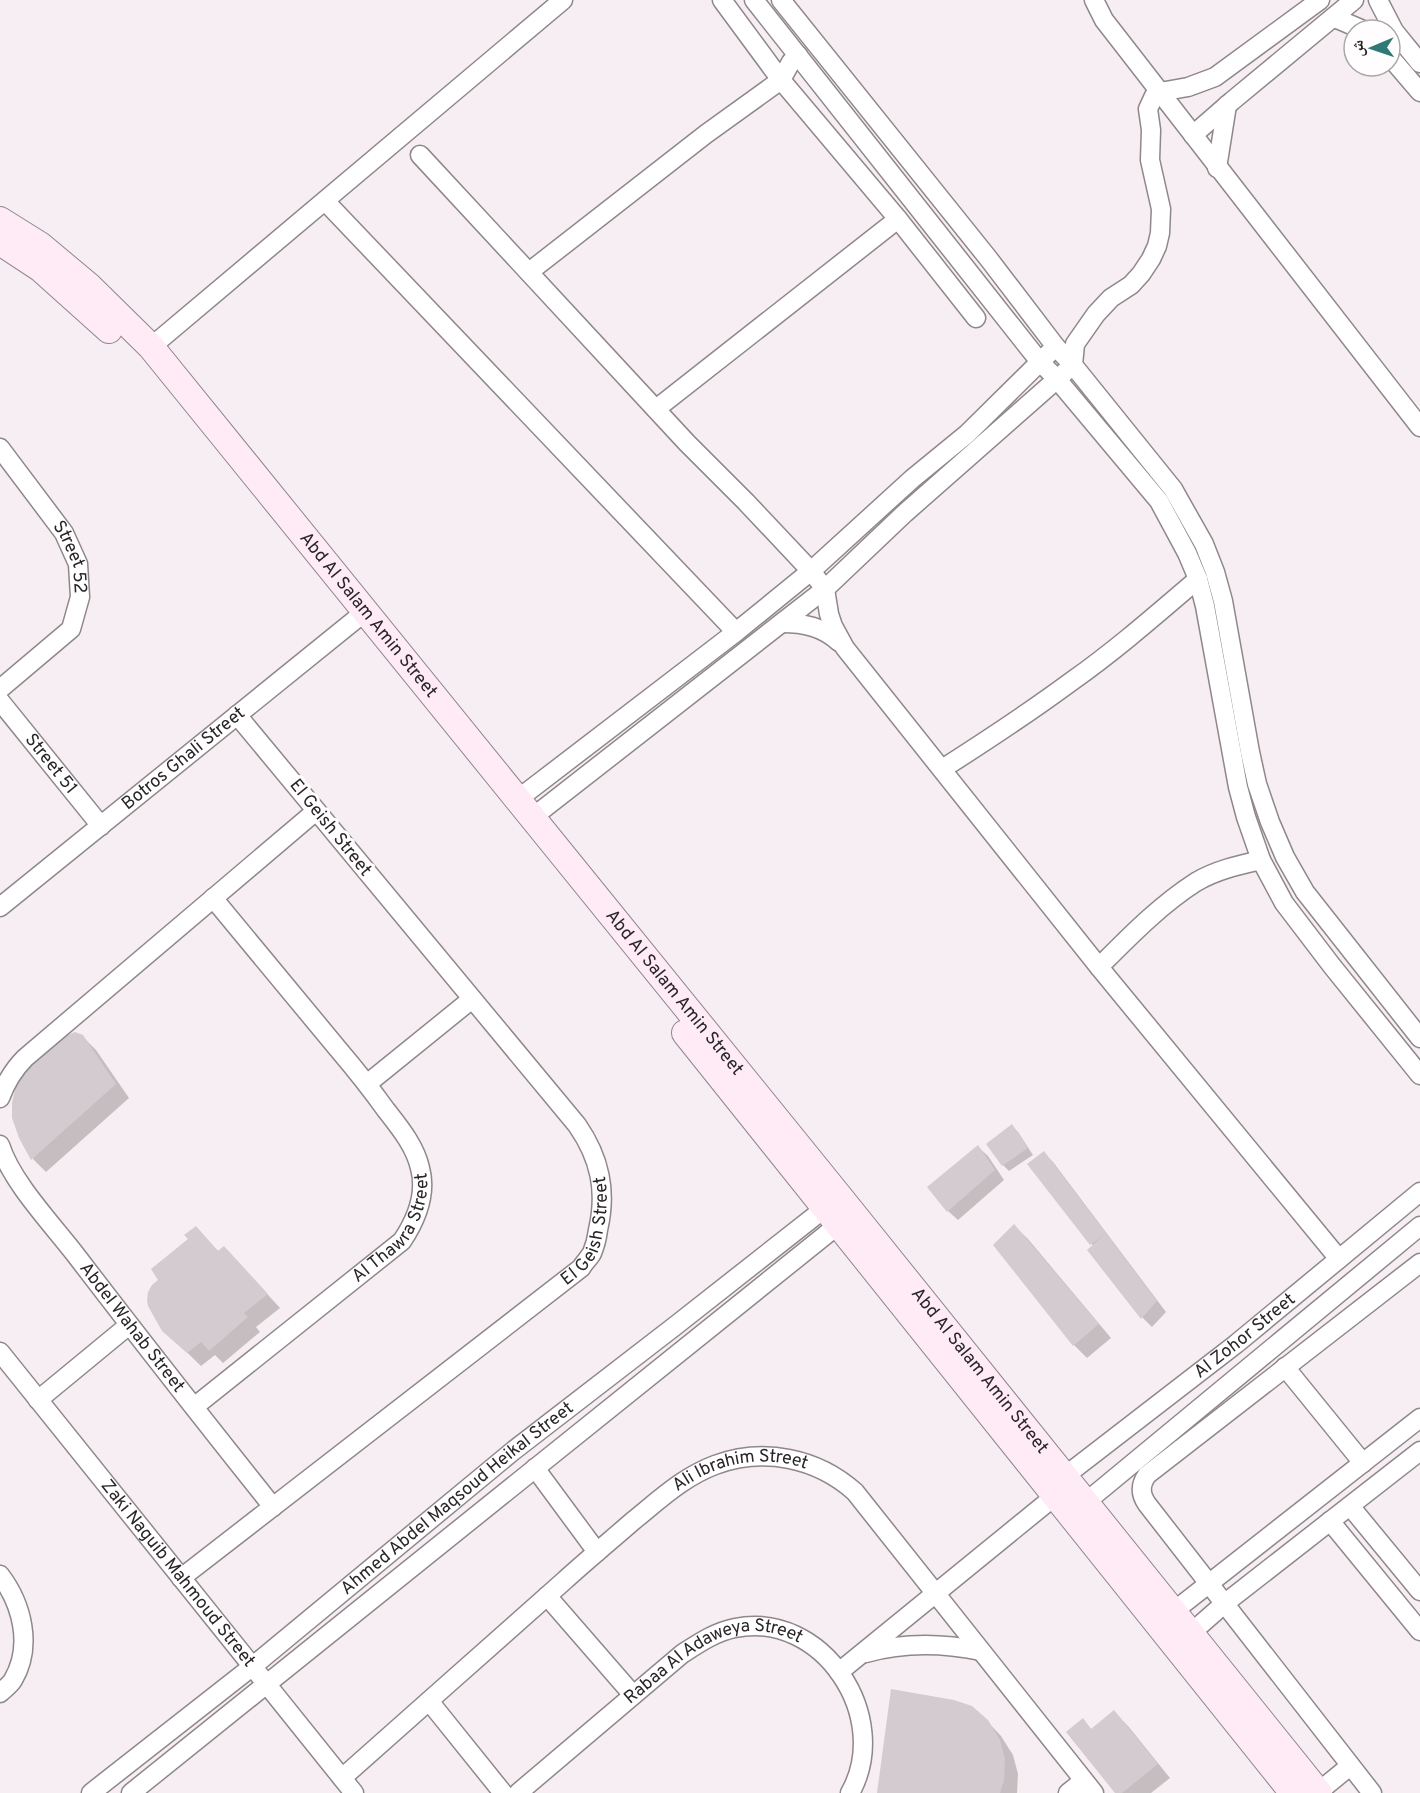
<svg xmlns="http://www.w3.org/2000/svg" width="1420" height="1793" viewBox="0 0 1420 1793" font-family="Overpass,'Noto Naskh Arabic',sans-serif">
<style>
.shadow{fill:#0003}
.building{fill:#d3cbcf}
.lines{fill:none;stroke-linecap:round;stroke-linejoin:round}
.street-casing{stroke:#8f878b;stroke-width:21}
.secondary-casing{stroke:#8f878b;stroke-width:28}
.street{stroke:#fff;stroke-width:18}
.secondary{stroke:#feebf6;stroke-width:26}
.labels{text-anchor:middle;dominant-baseline:central;stroke-width:6;stroke-linejoin:round;paint-order:stroke}
.street-label{font-size:18px;fill:#2a2628;stroke:#fffdfe}
</style>
<rect width="100%" height="100%" fill="#f6eef2"/>
<g class="shadow">
<path d="M82,1036L96,1050L129,1098L46,1172L33,1159Z"/>
<path d="M1012,1126L1018,1132L1033,1155L1009,1171L1003,1165Z"/>
<path d="M978,1147L988,1156L1004,1180L958,1220L948,1211Z"/>
<path d="M1044,1153L1053,1162L1166,1312L1152,1327L1143,1318L1089,1250L1093,1246Z"/>
<path d="M1014,1226L1028,1239L1111,1338L1087,1358L1074,1345Z"/>
<path d="M196,1228L219,1252L238,1262L280,1308L256,1327L260,1332L223,1363L215,1355L201,1366L170,1336L160,1280Z"/>
<path d="M1114,1712L1128,1726L1170,1778L1151,1793H1117L1083,1720L1092,1730Z"/>
<path d="M987,1721L1001,1736L1013,1755L1018,1774L1017,1793H879Z"/>
</g>
<g class="building">
<path d="M75,1032L83,1035L116,1084L31,1160L19,1138L12,1118V1103L17,1081L30,1064L60,1038Z"/>
<path d="M1012,1124L1028,1148L1002,1166L986,1144Z"/>
<path d="M978,1145L995,1170L947,1212L927,1187Z"/>
<path d="M1044,1151L1157,1301L1141,1319L1087,1250L1104,1235L1090,1245L1027,1164Z"/>
<path d="M1014,1224L1099,1324L1073,1346L993,1245Z"/>
<path d="M196,1226L218,1251L224,1246L268,1294L244,1313L248,1317L209,1351L201,1342L187,1353L162,1331L148,1306L147,1300L148,1292L152,1285L158,1280L151,1269L188,1239L184,1235Z"/>
<path d="M891,1689L954,1700L972,1706L988,1720L1000,1740L1005,1759L1004,1780L1000,1793H877Z"/>
<path d="M1114,1710L1158,1764L1122,1793H1115L1066,1732L1083,1718L1091,1729Z"/>
</g>
<g class="lines">
<defs>
<g id="street">
<path d="M722,0L781,80L898,219L976,318"/>
<path d="M754,0L1040,362L1056,378L1159,501L1187,553L1198,579L1205,606L1238,787L1246,817L1261,860L1284,903L1332,966L1420,1075"/>
<path d="M781,0L988,258L1056,347L1073,365L1173,489L1204,544L1215,572L1223,601L1250,752L1257,784L1270,822L1285,857L1305,892L1420,1038"/>
<path d="M1094,0L1104,20L1420,427"/>
<path d="M1378,0L1394,31L1420,63"/>
<path d="M1335,18L1363,30"/>
<path d="M1390,57L1420,92"/>
<path d="M1193,135L1232,101L1354,0"/>
<path d="M420,155L687,443L746,502L811,571L825,589L829,614L833,626L845,648L1099,967L1339,1259"/>
<path d="M1217,168L1227,105"/>
<path d="M325,201L736,632"/>
<path d="M529,272L706,134L781,80L791,62L798,55"/>
<path d="M151,347L563,0"/>
<path d="M656,409L898,219"/>
<path id="s1" d="M0,448L64,533L78,564L80,597L71,629L0,689"/>
<path d="M782,623C804,623 823,627 839,642"/>
<path id="s2" d="M0,701L101,826"/>
<path d="M942,769C986,741 1030,712 1072,681C1116,650 1157,614 1198,579"/>
<path d="M518,799L736,632L811,571L912,479L967,434L1049,353"/>
<path d="M533,817L825,589L905,513L1073,365L1075,344L1096,314L1111,298L1131,285L1141,274L1151,259L1157,246L1160,233L1161,209L1150,160L1151,130L1148,109L1154,96L1160,92L1188,87L1215,77L1320,0"/>
<path id="s3" d="M0,907L366,611"/>
<path d="M1099,967C1129,937 1160,905 1196,882C1216,870 1239,865 1261,860"/>
<path d="M367,1084L472,999"/>
<path d="M0,1098C6,1082 13,1070 25,1058L316,811"/>
<path id="s4" d="M0,1145C11,1181 51,1223 75,1254C140,1339 206,1423 273,1507"/>
<path id="s5" d="M0,1352L354,1793"/>
<path d="M1285,1367L1363,1463"/>
<path d="M38,1400L129,1325"/>
<path id="s6" d="M194,1407L402,1241C416,1220 427,1194 420,1168C415,1146 400,1128 386,1110C371,1089 355,1069 338,1049C297,999 255,949 213,898"/>
<path d="M535,1468L597,1552"/>
<path id="s7" d="M1065,1476L1236,1344L1420,1192"/>
<path d="M1086,1502L1420,1226"/>
<path d="M1350,1506L1420,1591"/>
<path d="M1330,1521L1420,1631"/>
<path d="M0,1575C22,1604 33,1646 13,1680C10,1685 4,1689 0,1693"/>
<path id="s8" d="M181,1578L581,1268C584,1263 589,1258 592,1253C595,1246 597,1238 598,1230C607,1191 600,1158 577,1125L237,715"/>
<path d="M547,1596L633,1695"/>
<path d="M1174,1611L1420,1418"/>
<path d="M1191,1633L1224,1604L1420,1451"/>
<path d="M866,1653C905,1642 942,1643 981,1651"/>
<path d="M839,1672L1055,1496"/>
<path d="M429,1701L503,1793"/>
<path id="s9" d="M342,1778C416,1712 490,1647 564,1581C586,1561 610,1541 633,1521C659,1500 683,1477 715,1465C764,1447 817,1458 855,1492L1094,1793"/>
<path id="s10" d="M91,1793L253,1666L513,1451L675,1326L825,1208"/>
<path d="M131,1793L838,1225"/>
<path id="s11" d="M518,1793L682,1654C699,1643 715,1632 735,1628C822,1610 893,1717 850,1793"/>
<path d="M1068,1793L1083,1781"/>
<path d="M1317,1793L1350,1766"/>
<path d="M1372,1793L1147,1504C1140,1494 1140,1485 1147,1475L1420,1263"/>
</g>
<g id="secondary">
<path id="s12" d="M0,220L40,245L89,286L151,347L839,1196L1319,1793"/>
<path d="M0,242L41,269L109,330"/>
<path d="M685,1033L1293,1793"/>
</g>
</defs>
<use href="#street" class="street-casing"/>
<use href="#secondary" class="secondary-casing"/>
<use href="#street" class="street"/>
<use href="#secondary" class="secondary"/>
</g>
<g class="labels">
<g class="street-label">
<text stroke="none"><textPath href="#s1" startOffset="132">Street 52</textPath></text>
<text stroke="none"><textPath href="#s12" startOffset="543">Abd Al Salam Amin Street</textPath></text>
<text stroke="none"><textPath href="#s3" startOffset="236">Botros Ghali Street</textPath></text>
<text stroke="none"><textPath href="#s2" startOffset="81">Street 51</textPath></text>
<text transform="translate(330 828) rotate(51)">El Geish Street</text>
<text stroke="none"><textPath href="#s12" startOffset="1029">Abd Al Salam Amin Street</textPath></text>
<text stroke="none"><textPath href="#s6" startOffset="272">Al Thawra Street</textPath></text>
<text stroke="none"><textPath href="#s8" startOffset="543">El Geish Street</textPath></text>
<text stroke="none"><textPath href="#s4" startOffset="226">Abdel Wahab Street</textPath></text>
<text stroke="none"><textPath href="#s7" startOffset="228">Al Zohor Street</textPath></text>
<text stroke="none"><textPath href="#s12" startOffset="1515">Abd Al Salam Amin Street</textPath></text>
<text stroke="none"><textPath href="#s9" startOffset="512">Ali Ibrahim Street</textPath></text>
<text stroke="none"><textPath href="#s10" startOffset="470">Ahmed Abdel Maqsoud Heikal Street</textPath></text>
<text stroke="none"><textPath href="#s5" startOffset="284">Zaki Naguib Mahmoud Street</textPath></text>
<text stroke="none"><textPath href="#s11" startOffset="243">Rabaa Al Adaweya Street</textPath></text>
</g>
</g>
<g transform="translate(1372 48) rotate(268)"><circle r="28" fill="#fffdfe" stroke="#aaa7a8" stroke-width="1.5"/>
<path d="M0-4.5L10 22L0 15L-10 22Z" fill="#2f7977"/>
<text y="-9" font-size="16" font-weight="bold" text-anchor="middle" fill="#2a2628">ش</text>
</g>
</svg>
